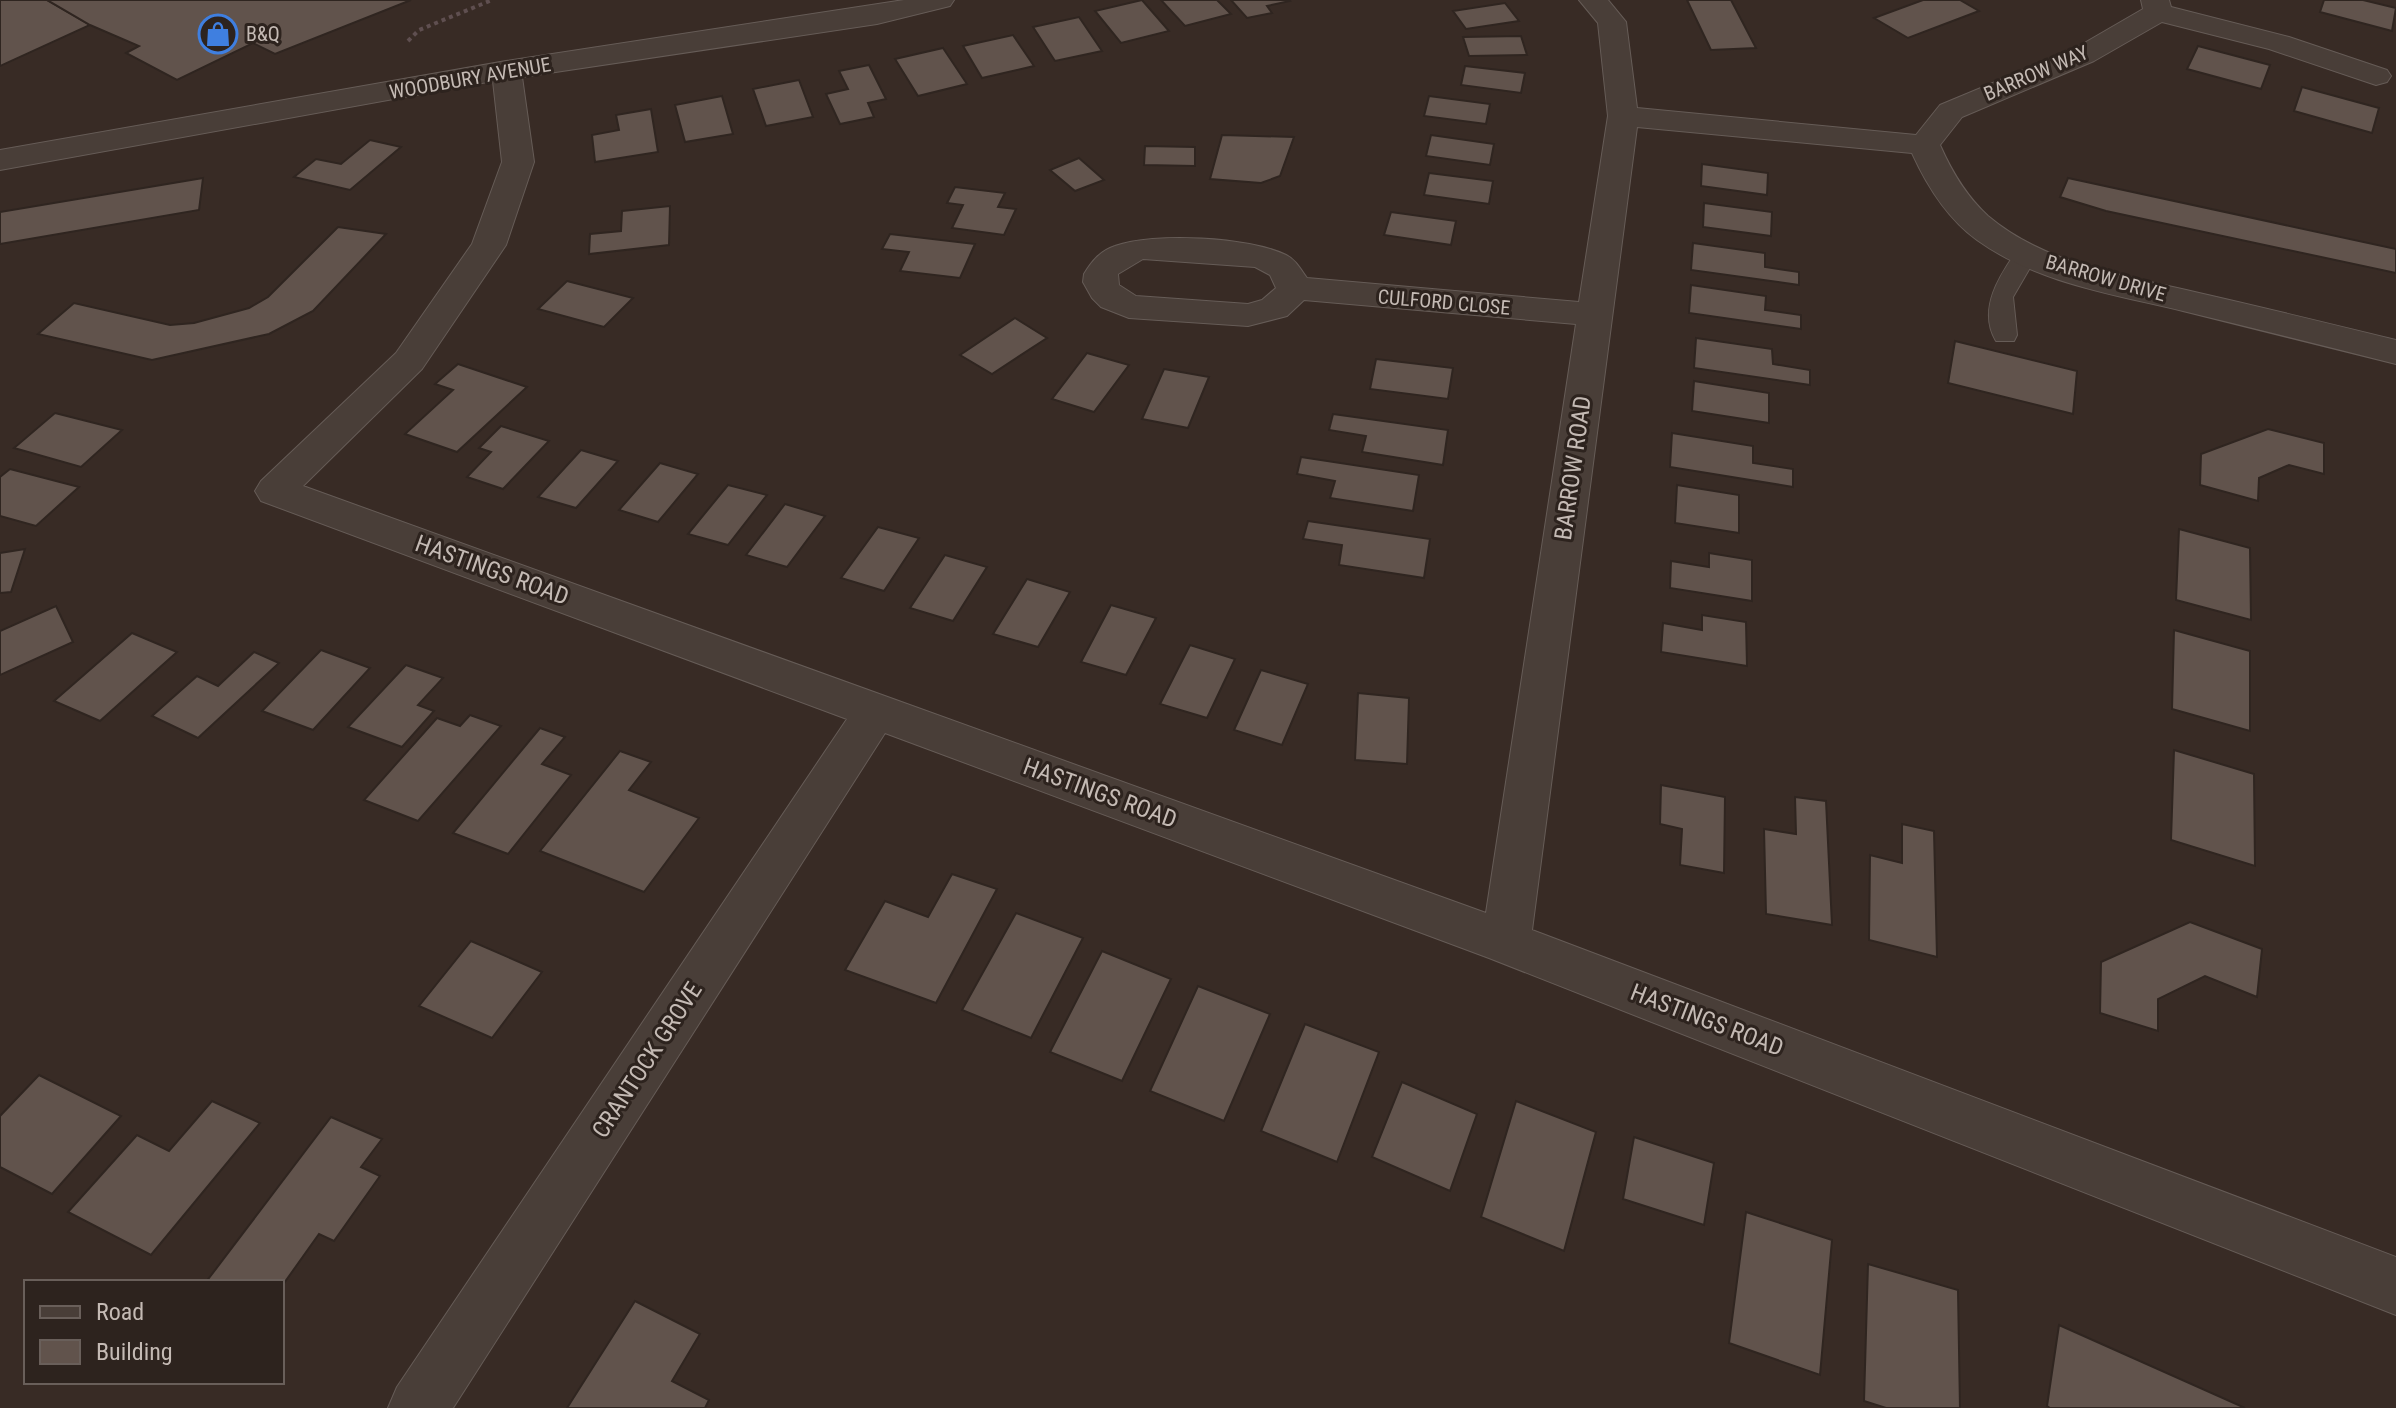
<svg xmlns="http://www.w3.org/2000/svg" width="2396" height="1408" viewBox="0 0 2396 1408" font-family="'Roboto Condensed',sans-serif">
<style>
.building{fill:#61534c;stroke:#2f2520;stroke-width:2}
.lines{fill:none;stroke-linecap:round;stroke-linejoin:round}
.lane-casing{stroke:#665c57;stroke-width:2}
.street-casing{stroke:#665c57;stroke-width:2}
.path{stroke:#5f4f50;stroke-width:4;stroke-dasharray:4 4;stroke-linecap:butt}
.lane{fill:#493e38;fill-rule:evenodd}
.street{fill:#493e38;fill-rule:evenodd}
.labels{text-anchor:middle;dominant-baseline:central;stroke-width:6;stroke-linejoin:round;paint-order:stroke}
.far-poi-label{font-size:20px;fill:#c4bab4;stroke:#2d231e;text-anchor:start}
.far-street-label{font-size:20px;fill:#c4bab4;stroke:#2d231e}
.street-label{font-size:24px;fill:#c4bab4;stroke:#2d231e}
</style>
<rect width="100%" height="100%" fill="#382b25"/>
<g class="building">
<path d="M0,0H47L90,25L0,66Z"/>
<path d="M47,0H411L275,54L253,43L177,80L126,53L139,46L90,25Z"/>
<path d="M1142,0L1169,31L1121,43L1095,11Z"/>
<path d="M1161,0H1217L1231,14L1185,26Z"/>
<path d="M1231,0H1289L1290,1L1267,6L1272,13L1247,18Z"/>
<path d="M1687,0H1731L1756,48L1711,50Z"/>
<path d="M1923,0H1960L1979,11L1908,38L1874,18Z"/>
<path d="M2324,0H2363L2396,8L2392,31L2320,12Z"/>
<path d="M1505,3L1519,21L1466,29L1453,11Z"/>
<path d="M1079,17L1102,51L1055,61L1033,27Z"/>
<path d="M1013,35L1034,66L982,78L963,46Z"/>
<path d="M1521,36L1527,55L1469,56L1463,37Z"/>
<path d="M2198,46L2270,65L2261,89L2187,69Z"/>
<path d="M943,48L967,84L918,96L895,59Z"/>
<path d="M869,65L886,99L868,103L874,117L840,124L826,94L848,89L839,71Z"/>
<path d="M1465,66L1525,73L1521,93L1461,85Z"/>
<path d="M799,80L813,117L766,126L753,89Z"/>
<path d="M2302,87L2379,108L2372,133L2294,111Z"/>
<path d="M722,96L733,134L685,142L675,105Z"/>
<path d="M1429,96L1490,104L1486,124L1424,116Z"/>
<path d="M651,109L658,152L595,162L592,135L619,130L616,115Z"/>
<path d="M1222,135L1294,137L1280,176L1261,183L1210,179Z"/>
<path d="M1431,135L1494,144L1490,165L1426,156Z"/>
<path d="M370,140L401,147L350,190L294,177L316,159L341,164Z"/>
<path d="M1145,146L1195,147V166L1144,165Z"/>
<path d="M1079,158L1104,180L1075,191L1050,170Z"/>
<path d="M1702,164L1768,173L1767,195L1701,186Z"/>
<path d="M1429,173L1493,181L1489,204L1424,195Z"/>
<path d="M203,178L199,210L0,244V212Z"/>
<path d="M2068,178L2396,249V273L2106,211L2060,197Z"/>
<path d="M955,187L1005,193L998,207L1016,209L1004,235L952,228L963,205L947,203Z"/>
<path d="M1704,203L1772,212L1771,236L1703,227Z"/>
<path d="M670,206L669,245L589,254L590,234L621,231L622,211Z"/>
<path d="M1391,212L1456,221L1451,245L1384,235Z"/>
<path d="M338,227L386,234L313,311L269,334L152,360L38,334L74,303L170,325L194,323L249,308L268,297Z"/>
<path d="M890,234L975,244L960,278L900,271L909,252L882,249Z"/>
<path d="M1693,243L1765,253V267L1799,272V285L1691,270Z"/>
<path d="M567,281L633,298L604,327L538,309Z"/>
<path d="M1691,285L1766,296L1765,310L1801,315V329L1689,313Z"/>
<path d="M1015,318L1047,338L992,374L960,355Z"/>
<path d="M1696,338L1772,349L1773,364L1810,370V385L1694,368Z"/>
<path d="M1955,341L2077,371L2073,414L1948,383Z"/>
<path d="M1087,353L1129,365L1094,412L1052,399Z"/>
<path d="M1376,359L1453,368L1448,399L1370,389Z"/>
<path d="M458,364L527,387L457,452L405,434L453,390L435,384Z"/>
<path d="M1164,369L1209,377L1188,428L1142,419Z"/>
<path d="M1694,381L1769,393V423L1692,411Z"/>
<path d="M55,413L122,430L81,467L14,448Z"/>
<path d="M1333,414L1448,430L1443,465L1362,452L1366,436L1329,430Z"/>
<path d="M501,426L549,441L503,489L467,477L491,452L479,448Z"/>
<path d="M2268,429L2324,443V474L2289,465L2259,478L2258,501L2200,485L2201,454Z"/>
<path d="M1672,433L1753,446V463L1793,469V487L1670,467Z"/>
<path d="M581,450L618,461L576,508L538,497Z"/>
<path d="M1301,457L1419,475L1413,511L1330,498L1335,481L1297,474Z"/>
<path d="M660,463L698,474L658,522L619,510Z"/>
<path d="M10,469L79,487L36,526L0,516V477Z"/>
<path d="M728,485L767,495L728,545L688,534Z"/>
<path d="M1677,485L1739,495V533L1675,523Z"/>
<path d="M785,504L825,516L787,567L746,555Z"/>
<path d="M1308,521L1430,539L1424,578L1339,565L1342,545L1303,539Z"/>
<path d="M878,527L919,538L884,591L841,578Z"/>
<path d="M2179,529L2250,548L2251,620L2176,600Z"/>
<path d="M25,549L11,592L0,593V553Z"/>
<path d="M1709,553L1752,560V601L1670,588L1671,561L1709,567Z"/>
<path d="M945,555L987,567L953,621L910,608Z"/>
<path d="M1027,579L1070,592L1038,647L993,634Z"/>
<path d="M1111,605L1156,618L1126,675L1081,662Z"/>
<path d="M56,606L73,642L0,675V631Z"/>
<path d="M1702,615L1746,622L1747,666L1661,652L1663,623L1702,630Z"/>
<path d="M2174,630L2250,651V731L2172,709Z"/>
<path d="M132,633L177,652L100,721L54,701Z"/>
<path d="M1190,645L1235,659L1207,718L1160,704Z"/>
<path d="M321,650L370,668L313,730L262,711Z"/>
<path d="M254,652L279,663L198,738L152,716L197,676L218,686Z"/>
<path d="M406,665L443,678L418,705L434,711L402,747L348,727Z"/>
<path d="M1261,670L1308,684L1282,745L1234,730Z"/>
<path d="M1358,693L1409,698L1407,764L1355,760Z"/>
<path d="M470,715L501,726L418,821L364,800L437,718L460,726Z"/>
<path d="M540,728L565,737L542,764L571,775L508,854L453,833Z"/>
<path d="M2174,750L2254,774L2255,866L2171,840Z"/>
<path d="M620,751L651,762L629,790L699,818L644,892L540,851Z"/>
<path d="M1661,785L1725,797L1724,873L1680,865L1682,829L1660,824Z"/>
<path d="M1795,797L1826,801L1832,925L1766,914L1764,829L1796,834Z"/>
<path d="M1902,824L1934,831L1937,957L1869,940L1870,855L1902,863Z"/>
<path d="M952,874L997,889L936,1003L845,970L885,901L928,917Z"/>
<path d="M1016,913L1083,938L1031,1038L962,1010Z"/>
<path d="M2190,922L2262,949L2257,997L2205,976L2158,999V1031L2100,1013L2101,962Z"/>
<path d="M471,941L542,972L492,1038L419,1006Z"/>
<path d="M1102,951L1171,979L1122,1081L1050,1052Z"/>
<path d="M1198,986L1270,1014L1224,1121L1150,1091Z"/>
<path d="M1305,1024L1379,1052L1337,1162L1261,1131Z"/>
<path d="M39,1075L121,1116L52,1194L0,1167V1116Z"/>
<path d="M1402,1082L1477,1114L1450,1191L1372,1157Z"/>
<path d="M212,1101L260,1123L151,1255L68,1212L137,1135L169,1151Z"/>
<path d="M1516,1101L1596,1132L1564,1251L1481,1217Z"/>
<path d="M331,1117L382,1139L361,1167L380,1176L334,1241L319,1234L282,1286V1282H206Z"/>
<path d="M1634,1137L1714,1163L1704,1225L1623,1199Z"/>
<path d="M1746,1212L1832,1240L1820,1375L1729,1343Z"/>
<path d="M1868,1264L1958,1290L1960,1408H1886L1864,1401Z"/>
<path d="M635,1301L700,1334L672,1381L709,1400L705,1408H567Z"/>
<path d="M2059,1325L2245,1408H2050L2047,1406Z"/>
</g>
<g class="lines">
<defs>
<path id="lane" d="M2026,247L2034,249L2038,254L2013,297L2017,335L2014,341H1996C1977,309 2000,275 2018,249Z"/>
<path id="street" d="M904,0H954L950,6L877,24L522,77L534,162L506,245L422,369L303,486L1486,913L1576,324L1304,300L1287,316L1248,326L1129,318L1101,307L1092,298L1083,282L1084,274C1092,261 1100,251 1115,246C1153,232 1250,237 1286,255C1296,260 1301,270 1307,278L1579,302L1608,116L1598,23L1579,0H1608L1626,22L1637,108L1916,135L1940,105L2074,49L2143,9L2141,0H2169L2171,7L2289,37L2387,70L2391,76L2387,82L2376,85L2269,49L2162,22L2094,61L1962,117L1940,145C1952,172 1966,196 1988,216C2046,265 2127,276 2199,293C2265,308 2330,324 2396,340V364C2325,346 2254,328 2183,311C2113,294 2037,283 1977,240C1947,218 1927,186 1912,153L1637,127L1532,930L2396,1257V1315L1489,958L885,733L453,1408H388L397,1387L847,719L261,501L255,491L261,481L396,353L472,244L502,162L493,81L0,170V150L506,61ZM1143,259L1255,267L1270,275L1276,288L1262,300L1248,304L1136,296L1119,285L1118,274Z"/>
</defs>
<use href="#lane" class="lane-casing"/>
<use href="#street" class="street-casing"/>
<path class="path" d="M408,41L419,30L492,0"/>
<use href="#lane" class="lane"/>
<use href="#street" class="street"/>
</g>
<defs>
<symbol id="shop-ring" viewBox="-11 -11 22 22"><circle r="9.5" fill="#2d231e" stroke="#3f7fe0" stroke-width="1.5"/><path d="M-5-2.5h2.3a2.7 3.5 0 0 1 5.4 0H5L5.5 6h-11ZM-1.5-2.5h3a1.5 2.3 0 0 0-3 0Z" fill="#3f7fe0"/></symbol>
</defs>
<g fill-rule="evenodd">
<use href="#shop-ring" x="196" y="12" width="44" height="44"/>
</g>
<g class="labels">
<g class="far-poi-label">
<text x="246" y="34">B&amp;Q</text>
</g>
<g class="far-street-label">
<text transform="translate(2036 73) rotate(-23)">BARROW WAY</text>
<text transform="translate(470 78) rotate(-10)">WOODBURY AVENUE</text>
<text transform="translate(2106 278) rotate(16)">BARROW DRIVE</text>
<text transform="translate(1444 302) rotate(5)">CULFORD CLOSE</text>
</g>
<g class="street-label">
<text transform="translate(1573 468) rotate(-82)">BARROW ROAD</text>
<text transform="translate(492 570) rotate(20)">HASTINGS ROAD</text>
<text transform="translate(1100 793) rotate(20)">HASTINGS ROAD</text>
<text transform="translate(1707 1020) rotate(21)">HASTINGS ROAD</text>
<text transform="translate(647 1060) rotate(-57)">CRANTOCK GROVE</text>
</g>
</g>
<rect x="24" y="1280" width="260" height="104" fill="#2d231e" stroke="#695f5a" stroke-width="2"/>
<rect x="40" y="1306" width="40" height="12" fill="#493e38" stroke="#695f5a" stroke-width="2"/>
<text x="96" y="1320" font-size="24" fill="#c4bab4">Road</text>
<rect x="40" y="1340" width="40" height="24" fill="#61534c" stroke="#695f5a" stroke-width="2"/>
<text x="96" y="1360" font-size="24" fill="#c4bab4">Building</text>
</svg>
